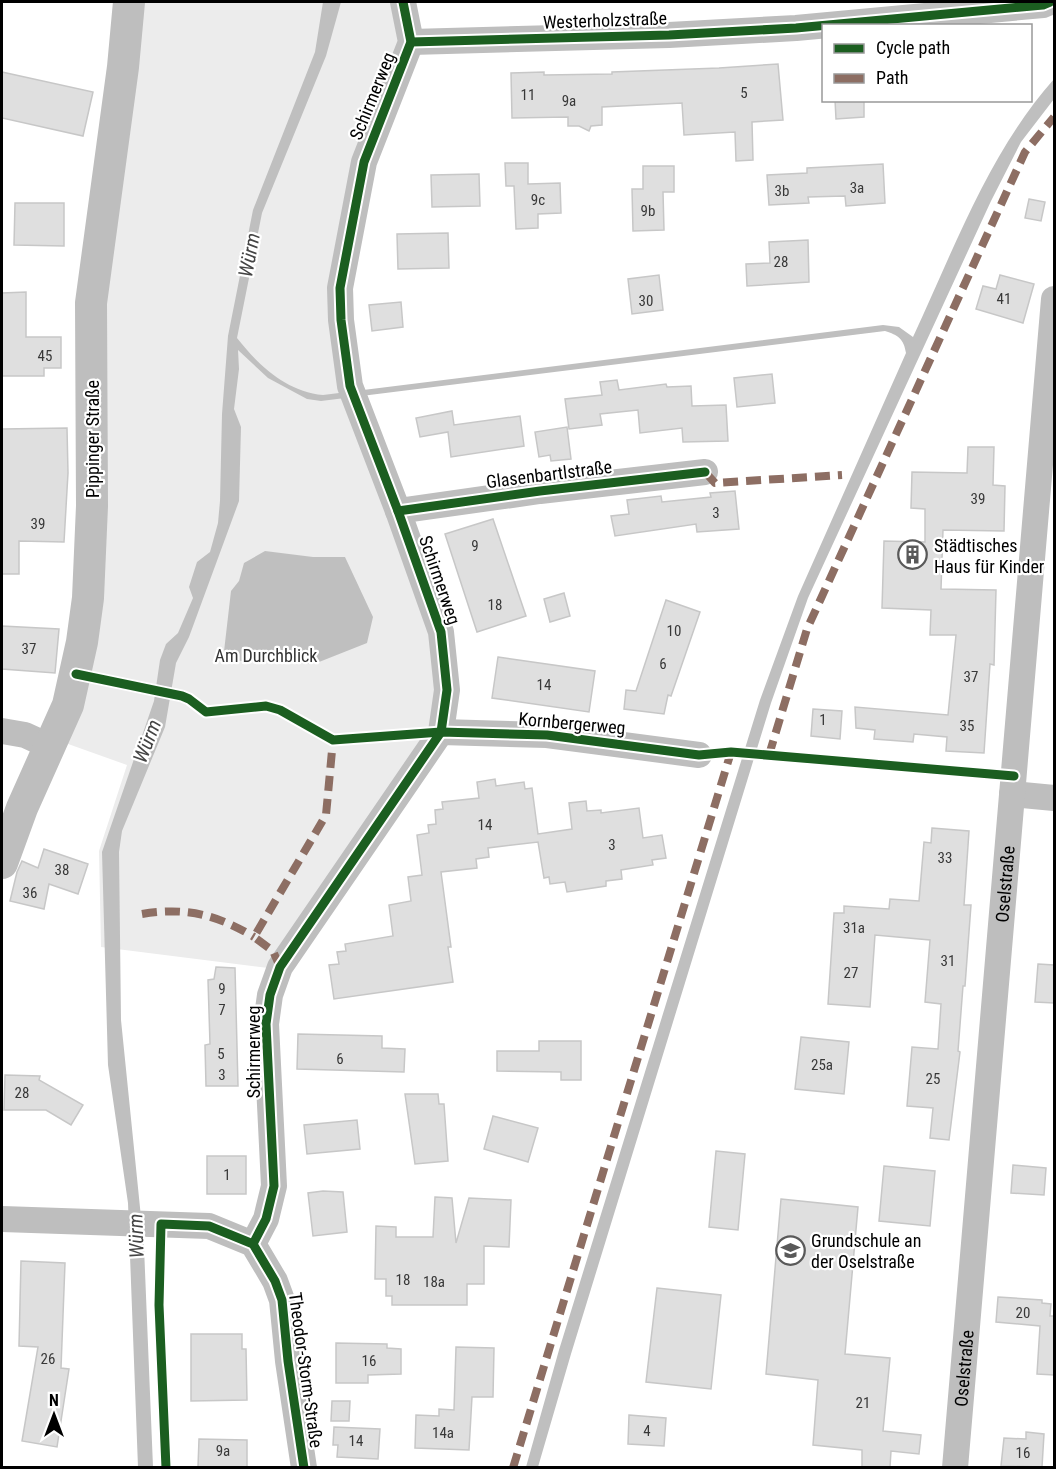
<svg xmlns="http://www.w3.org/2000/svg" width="1056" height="1469" viewBox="0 0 1056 1469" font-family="'Roboto Condensed',sans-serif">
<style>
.green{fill:#ececec}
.water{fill:#bfbfbf}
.building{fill:#dfdfdf;stroke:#c7c7c7;stroke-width:1.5}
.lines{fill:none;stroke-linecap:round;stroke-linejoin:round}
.minor{stroke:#bebebe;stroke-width:26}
.major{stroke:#bebebe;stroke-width:32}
.quiet{stroke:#8d6e63;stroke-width:8;stroke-dasharray:15 8;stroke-linecap:butt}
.cycleway-casing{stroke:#fff;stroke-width:13}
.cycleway{stroke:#1b5e20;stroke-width:9}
.labels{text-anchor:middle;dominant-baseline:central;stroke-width:4.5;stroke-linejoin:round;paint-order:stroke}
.number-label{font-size:15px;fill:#383838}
.street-label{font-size:18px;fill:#000;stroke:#fff}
.poi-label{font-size:18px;fill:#000;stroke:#fff;text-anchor:start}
.park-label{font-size:18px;fill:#333;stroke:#fff}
.water-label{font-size:20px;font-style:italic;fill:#444;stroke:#fff}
</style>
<rect width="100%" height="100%" fill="#fff"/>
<path class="green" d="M143,2H414L371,165L345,295L355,376L447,636L442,735L285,970L101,947L99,851L127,765L57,740L106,302Z"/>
<g class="water">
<path d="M323,2H341L326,56L262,213L237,338C259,366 286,391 323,395L883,325L899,327L913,337C954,249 989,152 1054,79V99L1021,142L991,201L808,598L771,703L571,1354L538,1467H526L559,1350L760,700L798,596L906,353C904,339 898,335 885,331L321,401L307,399L268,378L238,350L239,369L234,409L241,427L239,501L189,637L176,663L165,727L122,831L119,852L121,1020L144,1247L153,1467H138L128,1203L108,1065L102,852L154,701L160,660L166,644L178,633L193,598L189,587L197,562L210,552L218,523L220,501L222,414L228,336L253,210L315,52Z"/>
<path d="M265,551L313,557H345L373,617L367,643L314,664L223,660L231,591L239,581L244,563Z"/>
</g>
<g class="building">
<path d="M778,64L783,120L752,122L753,160L736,161L735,132L684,135L682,103L602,107V125L591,126L589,131L579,126H568V117L512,118L511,73L544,72V75L612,74V72L719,68Z"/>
<path d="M2,72L93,92L83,136L2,118Z"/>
<path d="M835,100H864V117L836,119Z"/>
<path d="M505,163H528V184L560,183L561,213L538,214V228L516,229L514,186H506Z"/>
<path d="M883,164L885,203L846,206L845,196L808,197L809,203L769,205L767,175L807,173V168Z"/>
<path d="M643,166H674V192H663L664,230L633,231L632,189H643Z"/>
<path d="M479,174L480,206L432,207L431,175Z"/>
<path d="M1029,199L1045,202L1041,221L1025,218Z"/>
<path d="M15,203H64V246L14,245Z"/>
<path d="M448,233L449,268L398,269L397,234Z"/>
<path d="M808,240L809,282L747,286L746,264L770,263L769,242Z"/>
<path d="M659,275L663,310L632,314L628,279Z"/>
<path d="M1000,275L1034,284L1023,323L976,309L983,286L996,289Z"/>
<path d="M26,292V337H61V368H44V376H2V293Z"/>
<path d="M401,302L403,327L372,331L369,305Z"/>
<path d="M772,374L775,403L737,407L734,378Z"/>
<path d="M617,380L619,390L666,384L667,387L691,386L692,406L726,405L728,441L683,442L682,428L640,433L638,410L600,414L602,425L569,429L565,399L602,395L600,382Z"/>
<path d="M452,411L454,425L520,416L524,446L451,457L448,432L420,437L416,418Z"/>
<path d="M567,427L571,459L551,461L550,455L539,457L535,432Z"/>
<path d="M67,428L68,473L64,542L19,541V574H2V429Z"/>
<path d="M968,447H994L993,485L1005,486L1004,531L943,530L941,589L996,590L994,665L990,664L984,753L946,751L947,737L914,734L913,742L874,739L875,730L856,728L855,707L948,715L956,635H930L931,610L882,608L884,541L925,542V509L911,508L912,472L967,473Z"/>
<path d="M735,491L739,529L697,532L696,524L615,536L611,516L629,514L627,500L661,496L662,502L711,497L710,493Z"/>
<path d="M493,519L526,616L477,632L445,534Z"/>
<path d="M564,593L570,616L550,622L544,599Z"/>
<path d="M666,600L700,612L671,696L668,695L664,714L624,709L626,690L636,691Z"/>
<path d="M2,626L59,629L55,673L2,669Z"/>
<path d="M498,657L595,671L589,712L492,698Z"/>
<path d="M813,709L842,711L840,739L811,736Z"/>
<path d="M495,779L496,786L524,782L525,789L532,788L538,834L572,829L569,803L586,801L587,811L601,810V813L639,808L643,838L662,835L666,858L652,860L653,865L621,870L622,879L606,881V886L567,892L565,882L550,884L549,877L544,878L538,842L488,848L489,857L476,859L477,868L441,872L451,947H448L453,982L334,999L329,965L339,964L337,952L346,951L345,944L393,936L389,905L411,901L408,877L422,875L417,835L429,833L428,825L436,824L435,810L443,809L442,802L479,798L477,782Z"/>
<path d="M932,828L969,831L964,905H971L965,986H963L958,1051L960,1052L949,1140L930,1138L933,1108L907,1106L912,1047L938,1049L941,1004L925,1002L930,940L875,935L870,1007L828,1004L834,913H844V906L889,909L890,899L919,901L924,842L931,843Z"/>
<path d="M44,849L88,864L78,894L49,884L44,909L10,901L17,872L22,861L38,868Z"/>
<path d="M1038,964L1054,965V1003L1035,1002Z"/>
<path d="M216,967L235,968L238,1086H206L205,1045L210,1044L208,980L214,979Z"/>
<path d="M298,1034L382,1036V1048L405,1049L404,1072L297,1069Z"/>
<path d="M801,1037L849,1042L844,1094L795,1089Z"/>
<path d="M539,1041H581V1080H561V1072L497,1071V1051H539Z"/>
<path d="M5,1075L40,1076L39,1080L83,1105L71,1125L46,1110H4Z"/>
<path d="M405,1094H438L439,1104H444L448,1161L415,1164Z"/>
<path d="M493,1116L538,1128L528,1162L484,1149Z"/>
<path d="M357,1120L360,1149L307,1154L304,1125Z"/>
<path d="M716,1151L745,1154L738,1230L709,1227Z"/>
<rect x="207" y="1156" width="39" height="38"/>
<path d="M1013,1165L1046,1168L1044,1195L1011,1193Z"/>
<path d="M884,1166L935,1171L930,1226L879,1221Z"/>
<path d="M323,1191L343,1192L347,1232L313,1236L308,1193Z"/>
<path d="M435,1197L452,1198L456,1243L469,1198L511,1200L509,1247L484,1246V1284H467V1305H392V1296H386V1279H375L376,1226L396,1227V1237H433Z"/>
<path d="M781,1199L858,1207L845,1354L890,1358L883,1431L921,1435L919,1454L891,1451L890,1467H862V1450L813,1445L818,1380L766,1374Z"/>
<path d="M21,1261L65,1263L61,1368L69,1369L57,1447L22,1441L38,1347L19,1346Z"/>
<path d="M657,1288L721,1295L711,1389L646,1382Z"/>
<path d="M998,1297L1042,1300V1303L1051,1304L1050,1316H1054V1375L1037,1374L1040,1326L996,1322Z"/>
<path d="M191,1334H242V1349H246L247,1400L191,1401Z"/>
<path d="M336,1343L387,1344V1348L401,1349V1374L368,1375V1383H336Z"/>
<path d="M456,1347L494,1348L493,1397H472L469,1450L415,1448L416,1415L439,1416V1409L454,1410Z"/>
<path d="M332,1401H350L349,1421H331Z"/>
<path d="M629,1415L666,1418L664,1446L628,1444Z"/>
<path d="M334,1427L380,1429L378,1459L337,1457L338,1445H333Z"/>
<path d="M1026,1432L1044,1434L1042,1467L1001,1466L1004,1438L1026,1439Z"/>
<path d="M199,1439L247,1440V1467H198Z"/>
</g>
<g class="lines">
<g class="minor">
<path d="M411,42L669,35L796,28L1043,5L1050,2"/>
<path d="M398,511L540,491L705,472"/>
<path d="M2,731L25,735L49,746"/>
<path d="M441,732L547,735L699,755"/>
<path d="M1012,794L1054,798"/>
<path d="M2,1219L209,1226L253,1244L275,1281L282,1300L288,1361L304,1468"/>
<path d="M253,1244L266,1219L274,1186L266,1024L270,995L280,967L441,732L447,690L441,632L398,511L350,386L341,320L340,288L364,162L411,42L403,2"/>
<path id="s1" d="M955,1468L1054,299"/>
</g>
<path class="major" d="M2,863L22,808L68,705L82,642L88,598L92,506L91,303L123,67L129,2"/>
<g class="quiet">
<path d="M705,472L715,483L842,475"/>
<path d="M769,755L807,629L1025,152L1054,117"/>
<path d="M142,914C185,907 216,914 254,937"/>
<path d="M280,967L273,951L254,937L326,815L333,740"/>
<path d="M513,1468L731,752"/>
</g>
<defs>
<g id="cycleway">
<path d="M411,42L669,35L796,28L1043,5L1050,2"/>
<path d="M398,511L540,491L705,472"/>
<path d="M76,674L182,696L189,699L206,712L266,706L280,710L333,740L441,732L547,735L699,755L731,752L1014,776"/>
<path d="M253,1244L266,1219L274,1186L266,1024L270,995L280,967L441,732L447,690L441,632L398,511L350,386L341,320L340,288L364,162L411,42L403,2"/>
<path d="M166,1468L159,1305L161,1224L209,1226L253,1244L275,1281L282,1300L288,1361L304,1468"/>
</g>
</defs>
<use href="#cycleway" class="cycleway-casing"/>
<use href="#cycleway" class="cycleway"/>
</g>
<defs>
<symbol id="building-ring" viewBox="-11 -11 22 22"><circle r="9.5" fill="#fff" stroke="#595959" stroke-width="1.5"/><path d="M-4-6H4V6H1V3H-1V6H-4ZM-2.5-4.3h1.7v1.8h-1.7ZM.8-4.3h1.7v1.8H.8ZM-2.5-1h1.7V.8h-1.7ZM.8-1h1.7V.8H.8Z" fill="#595959"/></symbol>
<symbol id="school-ring" viewBox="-11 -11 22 22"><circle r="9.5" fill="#fff" stroke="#595959" stroke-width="1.5"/><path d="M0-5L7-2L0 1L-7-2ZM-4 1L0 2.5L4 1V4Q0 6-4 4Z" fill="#595959"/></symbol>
</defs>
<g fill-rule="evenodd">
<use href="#building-ring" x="896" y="538" width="33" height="33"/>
<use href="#school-ring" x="774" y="1234" width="33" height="33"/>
</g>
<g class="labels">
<g class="number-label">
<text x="744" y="93">5</text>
<text x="528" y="95">11</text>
<text x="569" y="101">9a</text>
<text x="857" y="188">3a</text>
<text x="782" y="191">3b</text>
<text x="538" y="200">9c</text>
<text x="648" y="211">9b</text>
<text x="781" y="262">28</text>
<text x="1004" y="299">41</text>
<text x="646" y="301">30</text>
<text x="45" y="356">45</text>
<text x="978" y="499">39</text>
<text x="716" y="513">3</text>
<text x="38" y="524">39</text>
<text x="475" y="546">9</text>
<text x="495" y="605">18</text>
<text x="674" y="631">10</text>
<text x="29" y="649">37</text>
<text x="663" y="664">6</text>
<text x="971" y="677">37</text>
<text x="544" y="685">14</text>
<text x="823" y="720">1</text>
<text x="967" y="726">35</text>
<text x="485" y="825">14</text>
<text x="612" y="845">3</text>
<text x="945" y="858">33</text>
<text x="62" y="870">38</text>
<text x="30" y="893">36</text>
<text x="854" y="928">31a</text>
<text x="948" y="961">31</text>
<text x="851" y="973">27</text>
<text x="222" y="989">9</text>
<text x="222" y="1010">7</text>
<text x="221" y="1054">5</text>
<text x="340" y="1059">6</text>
<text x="822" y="1065">25a</text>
<text x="222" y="1075">3</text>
<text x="933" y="1079">25</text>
<text x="22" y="1093">28</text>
<text x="227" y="1175">1</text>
<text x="403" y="1280">18</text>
<text x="434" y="1282">18a</text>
<text x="1023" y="1313">20</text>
<text x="48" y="1359">26</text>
<text x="369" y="1361">16</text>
<text x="863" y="1403">21</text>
<text x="647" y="1431">4</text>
<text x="443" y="1433">14a</text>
<text x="356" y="1441">14</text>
<text x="223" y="1451">9a</text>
<text x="1023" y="1453">16</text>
</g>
<g class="street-label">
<text transform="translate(605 20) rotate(-2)">Westerholzstraße</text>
<text transform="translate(372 96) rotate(-68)">Schirmerweg</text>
<text transform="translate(92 439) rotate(-90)">Pippinger Straße</text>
<text transform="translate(549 474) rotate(-7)">Glasenbartlstraße</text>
<text transform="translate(440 580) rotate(71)">Schirmerweg</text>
<text transform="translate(572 723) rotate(5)">Kornbergerweg</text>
<text stroke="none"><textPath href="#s1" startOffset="586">Oselstraße</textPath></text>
<text transform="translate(253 1052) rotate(-90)">Schirmerweg</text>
<text stroke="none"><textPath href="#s1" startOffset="100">Oselstraße</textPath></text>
<text transform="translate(306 1370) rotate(82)">Theodor-Storm-Straße</text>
</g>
<g class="poi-label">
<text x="934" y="545">Städtisches<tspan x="934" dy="21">Haus für Kinder</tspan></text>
<text x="811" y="1240">Grundschule an<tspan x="811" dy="21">der Oselstraße</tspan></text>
</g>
<g class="park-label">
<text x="266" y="655">Am Durchblick</text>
</g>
<g class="water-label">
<text transform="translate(249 255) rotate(-79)">Würm</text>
<text transform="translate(147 741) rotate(-69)">Würm</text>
<text transform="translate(136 1236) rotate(-92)">Würm</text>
</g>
</g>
<rect width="1056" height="1469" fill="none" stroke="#000000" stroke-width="6"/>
<rect x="822" y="24" width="210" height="78" fill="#ffffff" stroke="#999999" stroke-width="1.5"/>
<rect x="834" y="44" width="30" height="9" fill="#1b5e20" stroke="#999999" stroke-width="1.5"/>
<text x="876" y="54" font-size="18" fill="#000000">Cycle path</text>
<rect x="834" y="74" width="30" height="9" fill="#8d6e63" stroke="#999999" stroke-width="1.5"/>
<text x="876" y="84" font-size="18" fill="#000000">Path</text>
<g transform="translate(54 1415)" stroke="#ffffff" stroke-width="4.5" paint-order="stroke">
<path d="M0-4.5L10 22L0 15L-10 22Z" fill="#000000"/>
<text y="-9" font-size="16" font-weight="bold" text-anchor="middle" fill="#000000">N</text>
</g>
</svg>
